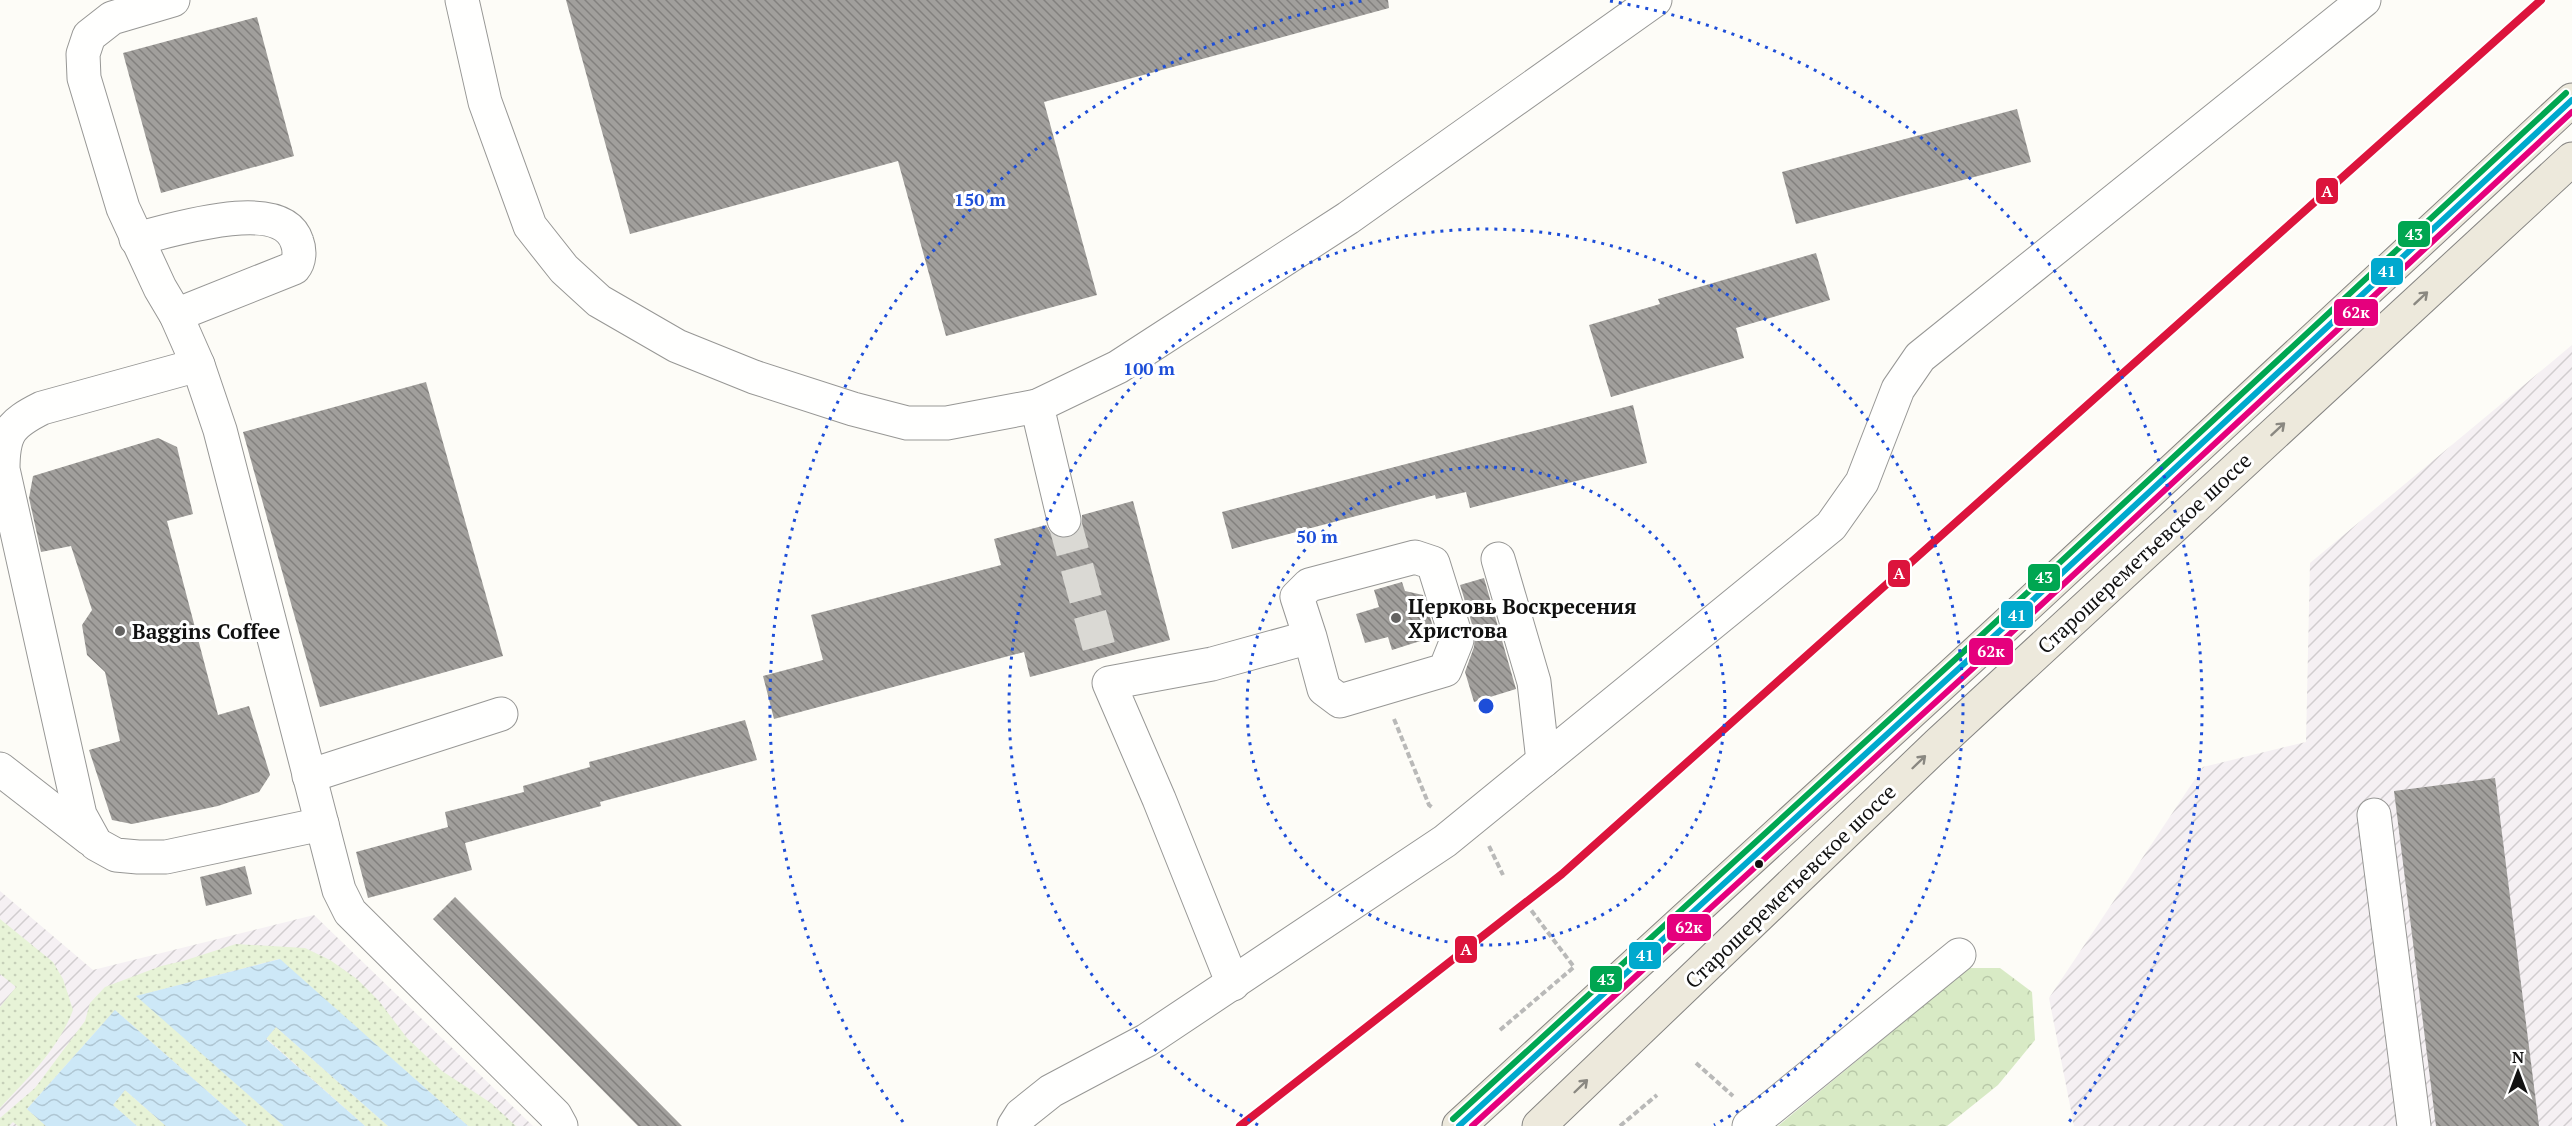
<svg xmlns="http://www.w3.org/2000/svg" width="2572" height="1126" viewBox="0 0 2572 1126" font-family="'PT Serif',serif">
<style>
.industrial{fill:url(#industrial-furrows)}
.grass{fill:url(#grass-dots)}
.forest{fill:url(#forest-crowns)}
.water{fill:url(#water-waves)}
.building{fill:url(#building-back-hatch)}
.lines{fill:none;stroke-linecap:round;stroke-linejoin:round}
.minor-tunnel{stroke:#dad9d4;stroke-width:33;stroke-dasharray:33 16;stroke-linecap:butt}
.minor-casing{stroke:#979795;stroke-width:35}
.major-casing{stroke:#858482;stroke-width:35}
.path{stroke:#b9b9b8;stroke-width:4;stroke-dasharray:6 3;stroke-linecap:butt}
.minor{stroke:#fffffe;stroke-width:33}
.major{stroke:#ede9dc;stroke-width:33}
.bus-1-casing{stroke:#fff;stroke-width:10}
.bus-2-casing{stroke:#fff;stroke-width:10}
.bus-3-casing{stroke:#fff;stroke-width:10}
.bus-1{stroke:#00a9ce;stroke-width:6}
.bus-2{stroke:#e5007d;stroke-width:6}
.bus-3{stroke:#00a651;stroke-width:6}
.rail-1-casing{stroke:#fff;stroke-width:12}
.rail-1{stroke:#dc143c;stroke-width:8}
.oneway{stroke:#8a8881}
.ring{fill:none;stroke:#1d4ed8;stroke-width:3;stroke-dasharray:3 6}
.poi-dot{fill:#646362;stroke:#fff;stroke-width:2}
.bus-dot{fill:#111;stroke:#fff;stroke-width:2}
.labels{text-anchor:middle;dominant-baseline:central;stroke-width:6;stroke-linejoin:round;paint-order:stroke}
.street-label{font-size:21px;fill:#111;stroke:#fff}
.poi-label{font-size:21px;font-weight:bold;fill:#111;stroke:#fff;text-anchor:start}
.centre{fill:#1d4ed8;stroke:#fff;stroke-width:3}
.ring-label{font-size:18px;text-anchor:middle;font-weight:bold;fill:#1d4ed8;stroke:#fff;stroke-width:6;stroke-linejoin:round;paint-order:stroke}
.line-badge{stroke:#fff;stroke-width:2}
.badge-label{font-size:16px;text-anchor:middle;font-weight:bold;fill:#fff}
</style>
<defs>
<pattern id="industrial-furrows" width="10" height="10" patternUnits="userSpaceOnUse" patternTransform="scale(1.5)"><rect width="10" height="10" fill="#f5f0f3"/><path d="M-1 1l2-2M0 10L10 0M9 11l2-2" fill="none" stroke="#d1cdcf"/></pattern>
<pattern id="grass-dots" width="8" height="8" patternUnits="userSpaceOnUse" patternTransform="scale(1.5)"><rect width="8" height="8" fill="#e7f3d7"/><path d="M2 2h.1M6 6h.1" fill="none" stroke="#c5cfb8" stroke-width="1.8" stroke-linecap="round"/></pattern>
<pattern id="forest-crowns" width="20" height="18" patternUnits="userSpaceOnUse" patternTransform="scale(1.5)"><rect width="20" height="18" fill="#d8eac5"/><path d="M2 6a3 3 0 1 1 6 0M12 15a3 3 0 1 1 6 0" fill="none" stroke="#b8c8a8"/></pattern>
<pattern id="water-waves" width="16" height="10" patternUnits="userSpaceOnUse" patternTransform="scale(1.5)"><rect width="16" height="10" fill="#cde8f7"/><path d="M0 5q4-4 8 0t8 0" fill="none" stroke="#afc6d3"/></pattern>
<pattern id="building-back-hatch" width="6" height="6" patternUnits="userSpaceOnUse" patternTransform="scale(1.5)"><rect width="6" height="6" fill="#a19f9c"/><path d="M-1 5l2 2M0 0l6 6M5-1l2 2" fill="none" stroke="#82807e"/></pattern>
</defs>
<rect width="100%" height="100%" fill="#fdfcf7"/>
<g class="industrial">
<path d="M2572,345V1126H2074L2049,998L2203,767L2306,742L2310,563Z"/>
<path d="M0,891L93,970L314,915L533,1126H0Z"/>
</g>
<g class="grass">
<path d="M0,919L53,962L63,979L73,1010C59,1048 27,1079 0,1108V1007L16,987L0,974Z"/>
<path d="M236,944L305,948L330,960L357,979L379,1001L407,1038L425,1055L442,1071L491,1103L516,1126H468L279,959L137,996L284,1126H247L115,1010L27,1109L46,1126H18L13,1122L9,1126H0V1118L35,1088L85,1021L90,1003L105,987L161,966L183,961Z"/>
<path d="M276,1027L388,1126H365L266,1038Z"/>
<path d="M125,1090L166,1126H137L113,1105Z"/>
</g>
<path class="forest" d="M1969,968H2000L2032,992L2035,1040L1998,1085L1947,1126H1778Z"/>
<g class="water">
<path d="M280,959L468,1126H388L276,1027L266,1039L365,1126H284L136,996Z"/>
<path d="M115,1010L247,1126H166L125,1090L113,1105L137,1126H46L27,1109Z"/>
</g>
<g class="building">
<path d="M566,0H1388L1389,8L1044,102L1097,295L946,336L898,161L630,234Z"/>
<path d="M257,17L294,156L161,193L123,53Z"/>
<path d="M2017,109L2031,162L1796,224L1782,172Z"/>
<path d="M1816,253L1830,300L1736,328L1744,358L1611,397L1589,325L1660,304L1658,299Z"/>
<path d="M426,382L503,656L320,707L243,432Z"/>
<path d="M1633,405L1647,463L1470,508L1466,492L1436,499L1435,495L1232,549L1222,512Z"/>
<path d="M158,438L177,447L193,514L167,521L218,715L249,706L270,775L259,792L218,806L132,824L112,820L89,750L120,741L105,672L87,655L82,625L92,610L71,546L41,552L29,498L33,476Z"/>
<path d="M1133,501L1170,640L1030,677L1024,652L774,719L763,676L823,660L811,615L1001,565L994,539L1046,525L1050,532L1058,538H1069L1077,533L1082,526V515Z"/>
<path d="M1484,578L1516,689L1474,702L1465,672L1474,647L1475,634L1460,585Z"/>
<path d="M1402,582L1405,591L1423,595L1436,636L1392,650L1388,637L1365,643L1356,614L1379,607L1374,590Z"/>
<path d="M745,720L757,760L600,802L601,806L465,843L472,870L368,898L356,852L448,827L445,812L524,792L523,786L590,767L589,762Z"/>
<path d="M2495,778L2539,1126H2436L2394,791Z"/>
<path d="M245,866L252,894L206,906L200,877Z"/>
<path d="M455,897L682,1126H638L433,919Z"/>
</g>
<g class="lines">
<path class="minor-tunnel" d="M1064,520L1102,658"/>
<defs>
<g id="minor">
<path d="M173,0L112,18L89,36L83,54L84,78L123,208L160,288L176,315L198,365L220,430L339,890L350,912L555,1115L561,1126"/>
<path d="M462,0L485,102L530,226L564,269L599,301L677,346L754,377L853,409L907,423H947L1037,406"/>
<path d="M136,239C170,231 282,194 297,242C300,250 300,261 294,268L176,315"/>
<path d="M198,365L42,408C10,424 3,433 3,469L80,815L96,844L116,855L138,857H166L322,824"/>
<path d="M1064,520L1037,406L1118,367L1348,218L1655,0"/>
<path d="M1498,559L1534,682L1543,761"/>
<path d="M0,769L90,839"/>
<path d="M309,776L501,714"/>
<path d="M2374,815L2414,1126"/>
<path d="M1233,984L1159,799L1109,683L1212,664L1310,637L1297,597L1309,585L1415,557L1433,563L1457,640L1445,670L1340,701L1324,689L1310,637"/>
<path d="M1014,1126L1021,1115L1051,1091L1147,1040L1445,841L1831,526L1862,482L1898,389L1920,357L2364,0"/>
<path d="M1749,1126L1959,955"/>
</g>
<g id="major">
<path d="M1459,1126L1978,651L2572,100"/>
<path d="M1539,1126L1938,744L2572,159"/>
</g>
</defs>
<use href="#minor" class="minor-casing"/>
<use href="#major" class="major-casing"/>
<g class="path">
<path d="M1394,719L1429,805L1433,808"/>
<path d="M1489,846L1503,875"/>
<path d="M1500,1030L1574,967L1531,910"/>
<path d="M1696,1063L1733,1096"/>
<path d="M1620,1126L1657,1095"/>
</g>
<use href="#minor" class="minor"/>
<use href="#major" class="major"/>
<defs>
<path id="bus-1" d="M1459,1126L1978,651L2572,100"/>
<path id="bus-2" d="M1472,1126L1984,658L2572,112"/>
<path id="bus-3" d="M1453,1119L1972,644L2566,93"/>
</defs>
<use href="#bus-1" class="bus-1-casing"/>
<use href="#bus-2" class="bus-2-casing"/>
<use href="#bus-3" class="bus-3-casing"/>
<use href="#bus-1" class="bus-1"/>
<use href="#bus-2" class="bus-2"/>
<use href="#bus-3" class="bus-3"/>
<defs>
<path id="rail-1" d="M1240,1126L1562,874L2541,0"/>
</defs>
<use href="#rail-1" class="rail-1-casing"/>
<use href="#rail-1" class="rail-1"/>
</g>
<defs><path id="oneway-shaft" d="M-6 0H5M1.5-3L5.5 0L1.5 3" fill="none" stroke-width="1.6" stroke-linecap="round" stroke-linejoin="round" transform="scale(1.5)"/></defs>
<g class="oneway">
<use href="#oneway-shaft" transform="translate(2421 298) rotate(-43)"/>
<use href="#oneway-shaft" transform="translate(2278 429) rotate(-43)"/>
<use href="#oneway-shaft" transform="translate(1919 762) rotate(-44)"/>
<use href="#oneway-shaft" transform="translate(1581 1086) rotate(-44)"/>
</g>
<g class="ring">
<circle cx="1486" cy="706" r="239"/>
<path d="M1258 1125A477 477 0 1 1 1714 1125"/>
<path d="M903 1122A716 716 0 0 1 1362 1M1610 1A716 716 0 0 1 2069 1122"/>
</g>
<g class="poi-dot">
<circle cx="1396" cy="618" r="6"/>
<circle cx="120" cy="631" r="6"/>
</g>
<circle class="bus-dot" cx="1759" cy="864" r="5"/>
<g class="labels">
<g class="street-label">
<text transform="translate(2144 553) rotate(-43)">Старошереметьевское шоссе</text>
<text transform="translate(1790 886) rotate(-44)">Старошереметьевское шоссе</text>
</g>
<g class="poi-label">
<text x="1408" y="606">Церковь Воскресения<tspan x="1408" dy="24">Христова</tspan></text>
<text x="132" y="631">Baggins Coffee</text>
</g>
</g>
<circle cx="1486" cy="706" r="9" class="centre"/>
<g class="ring-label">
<text x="980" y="206">150 m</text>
<text x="1149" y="375">100 m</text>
<text x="1317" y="543">50 m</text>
</g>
<g class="line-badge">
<rect x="2315" y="177" width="24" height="28" rx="6" fill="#dc143c"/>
<rect x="2397" y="220" width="34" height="28" rx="6" fill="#00a651"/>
<rect x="2370" y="257" width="34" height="29" rx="6" fill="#00a9ce"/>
<rect x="2333" y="298" width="46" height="29" rx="6" fill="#e5007d"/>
<rect x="1887" y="559" width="24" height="29" rx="6" fill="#dc143c"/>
<rect x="2027" y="563" width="34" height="29" rx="6" fill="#00a651"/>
<rect x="2000" y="600" width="34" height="29" rx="6" fill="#00a9ce"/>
<rect x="1968" y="637" width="46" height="29" rx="6" fill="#e5007d"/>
<rect x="1666" y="913" width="46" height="29" rx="6" fill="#e5007d"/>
<rect x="1454" y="935" width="24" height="29" rx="6" fill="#dc143c"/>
<rect x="1628" y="941" width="34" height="29" rx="6" fill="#00a9ce"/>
<rect x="1589" y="965" width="34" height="28" rx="6" fill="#00a651"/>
</g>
<g class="badge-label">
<text x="2327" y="197">A</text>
<text x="2414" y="240">43</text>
<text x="2387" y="277">41</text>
<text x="2356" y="318">62к</text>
<text x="1899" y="579">A</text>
<text x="2044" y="583">43</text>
<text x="2017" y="621">41</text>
<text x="1991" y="657">62к</text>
<text x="1689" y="933">62к</text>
<text x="1466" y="955">A</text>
<text x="1645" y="961">41</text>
<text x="1606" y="985">43</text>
</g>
<g transform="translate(2518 1072)" stroke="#ffffff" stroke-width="4.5" paint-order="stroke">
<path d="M0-4.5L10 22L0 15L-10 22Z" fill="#111111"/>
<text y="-9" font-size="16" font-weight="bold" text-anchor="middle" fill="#111111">N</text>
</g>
</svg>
